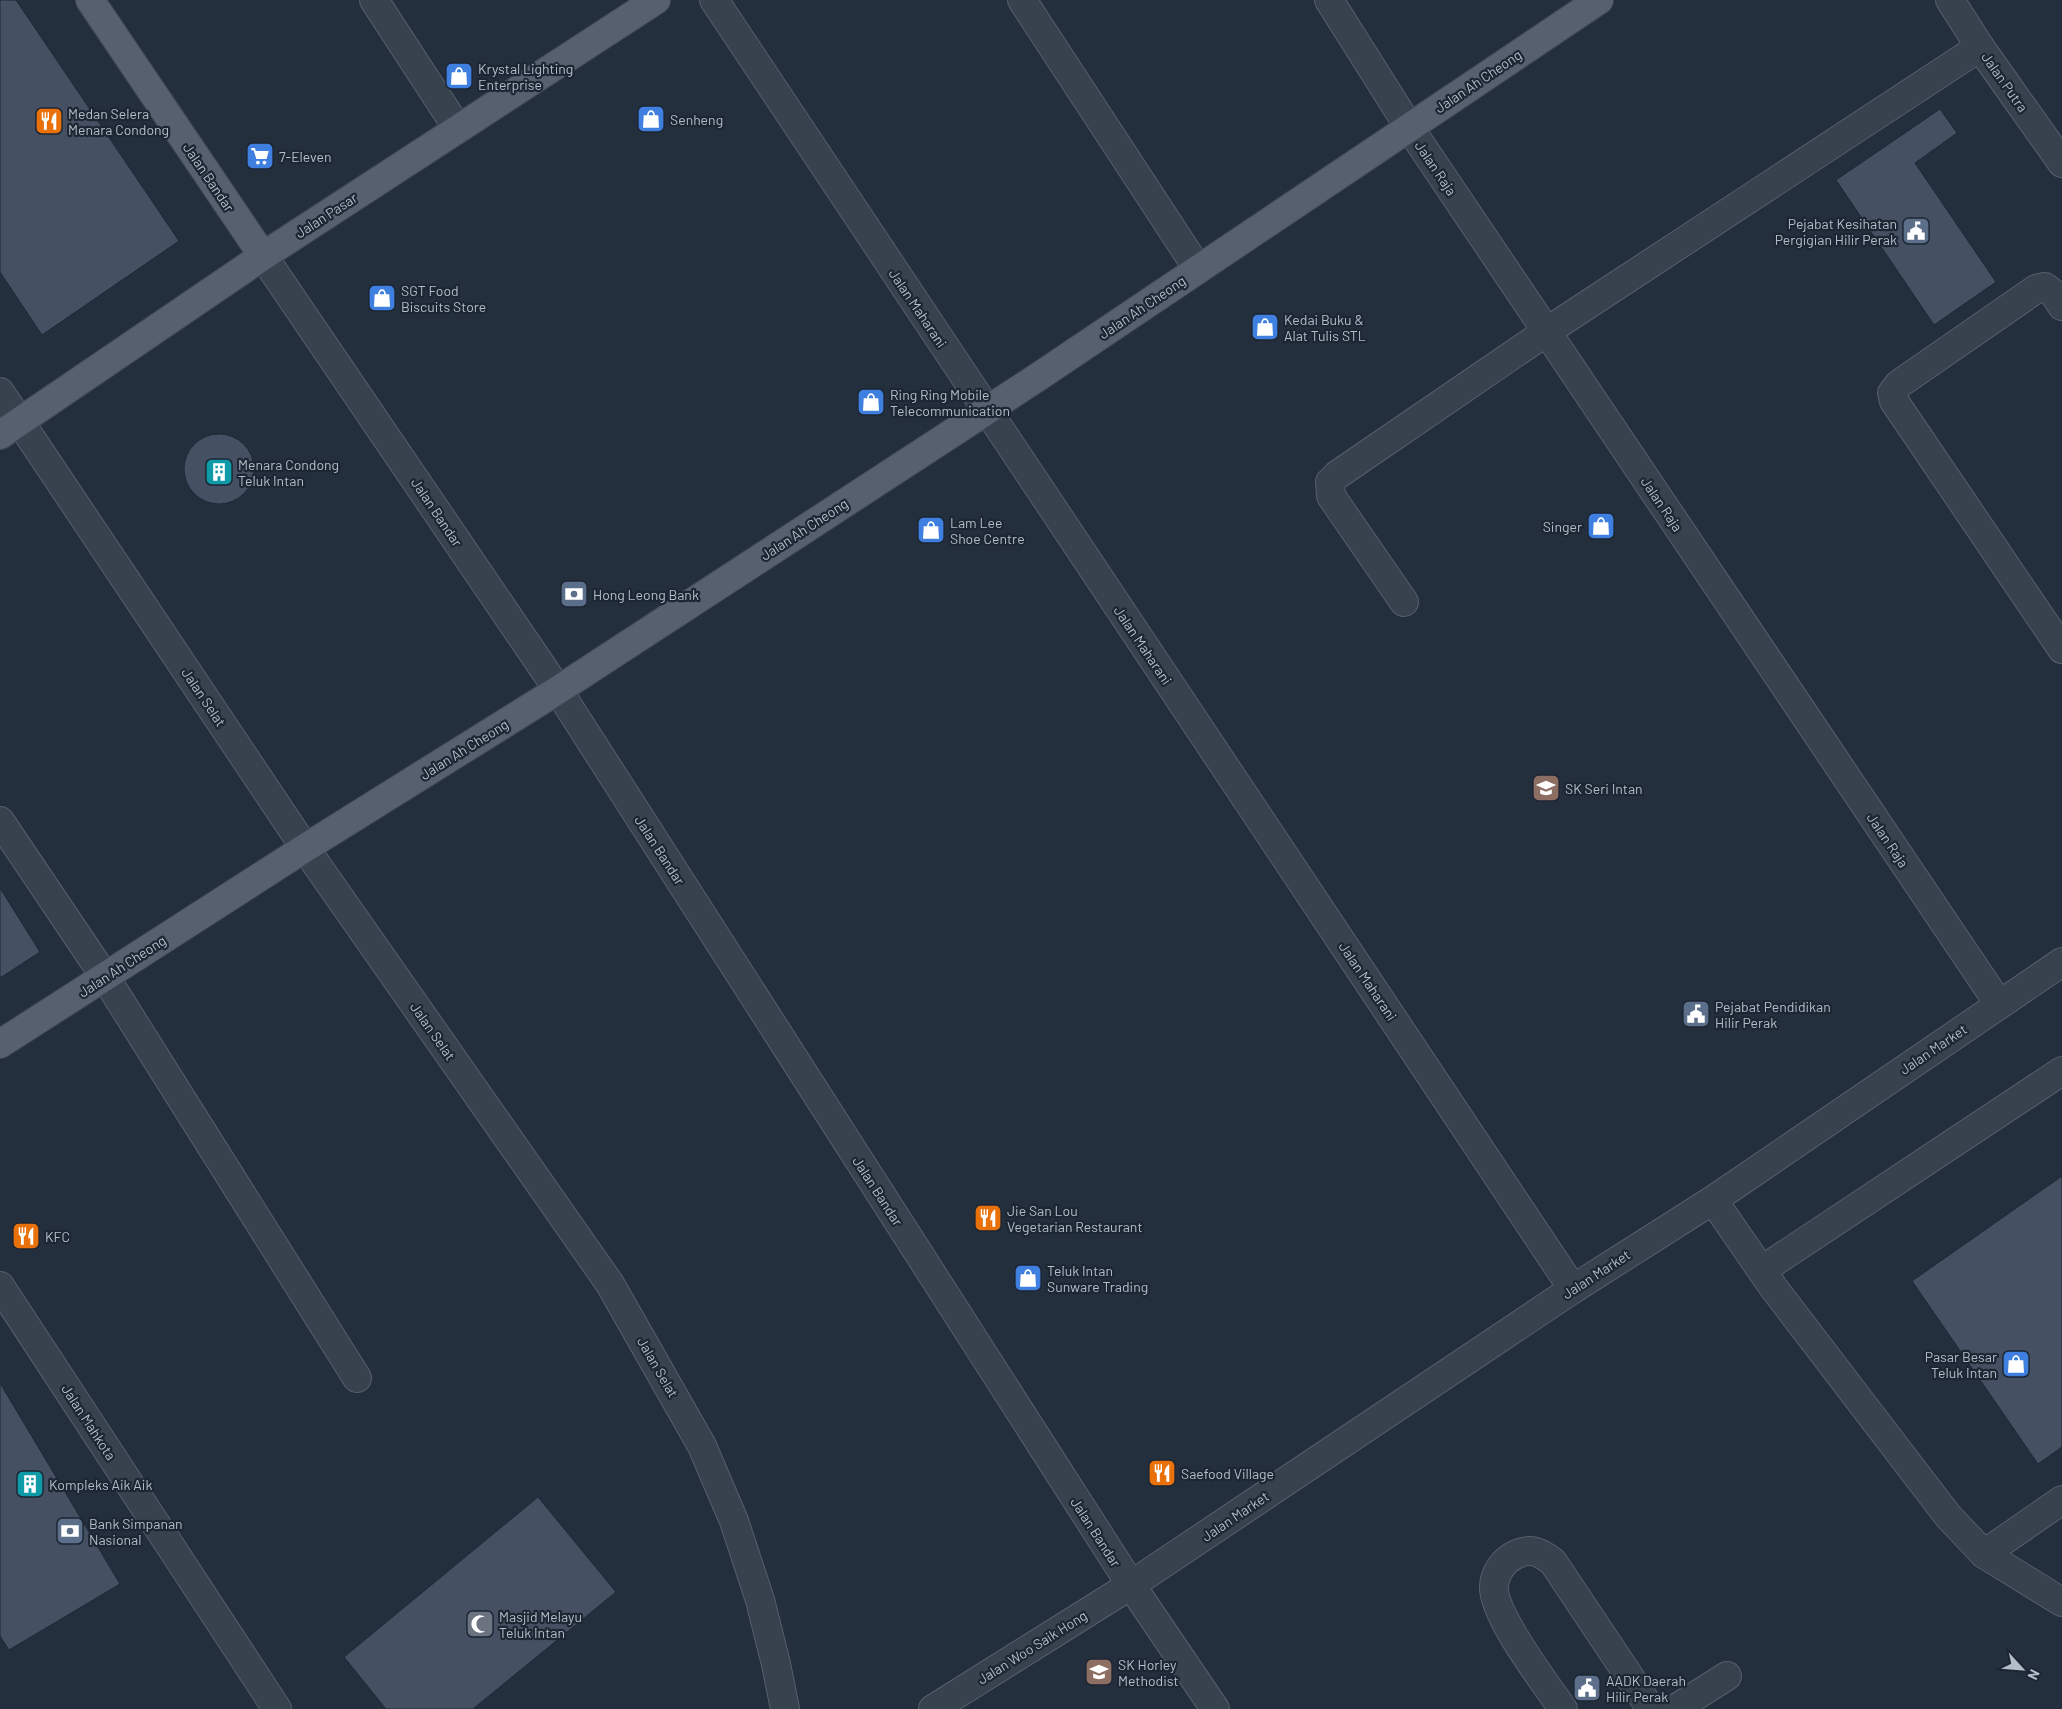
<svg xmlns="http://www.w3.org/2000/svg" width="2062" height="1709" viewBox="0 0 2062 1709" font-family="Barlow,sans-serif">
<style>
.building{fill:#455162;stroke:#1f2835}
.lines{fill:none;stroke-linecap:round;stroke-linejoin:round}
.minor-casing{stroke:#565f6c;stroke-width:30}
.major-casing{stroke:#414a57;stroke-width:30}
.minor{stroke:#38414e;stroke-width:28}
.major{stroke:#56606e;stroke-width:28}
.labels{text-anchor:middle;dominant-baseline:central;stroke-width:4.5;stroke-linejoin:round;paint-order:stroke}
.poi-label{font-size:14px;fill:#b4bcc9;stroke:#1d2633;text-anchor:start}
.street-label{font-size:14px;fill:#b4bcc9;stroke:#1d2633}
</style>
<rect width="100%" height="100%" fill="#242f3e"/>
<g class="building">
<path d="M0,0H16L179,241L42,335L0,272Z"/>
<path d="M1940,109L1957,133L1915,163L1996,282L1934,325L1836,180Z"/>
<circle cx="219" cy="469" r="35"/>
<path d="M0,888L40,952L0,978Z"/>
<path d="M2062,1176V1447L2038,1464L1912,1281Z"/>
<path d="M0,1383L120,1584L9,1650L0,1636Z"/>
<path d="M538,1497L616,1592L473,1709H386L344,1657Z"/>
</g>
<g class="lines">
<defs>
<g id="minor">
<path d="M374,0L458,129"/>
<path d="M714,0L1573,1289"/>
<path d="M1022,0L1198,269"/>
<path d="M1329,0L1409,127L1999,1004"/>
<path d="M1950,0L1980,47L2062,163"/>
<path d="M263,256L558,690L1131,1585L1215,1709"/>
<path d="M2062,306L2054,294L2045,287L2036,289L1899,384L1892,393L1894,401L2062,649"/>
<path d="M0,392L305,848L610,1284L702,1446L734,1521L760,1600L776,1664L785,1709"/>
<path d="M1404,602L1331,496L1330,482L1337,475L1546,332L1980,47"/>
<path d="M0,821L105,977L357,1378"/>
<path d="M1713,1200L1773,1287L1948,1516L1984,1554L2062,1602"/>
<path d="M1762,1270L2062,1071"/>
<path d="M0,1286L277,1709"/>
<path d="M1984,1554L2062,1500"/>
<path d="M933,1709L1131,1585L1573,1289L1713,1200L2062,962"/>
<path d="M1563,1709C1546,1684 1491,1613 1494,1585C1495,1573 1504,1560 1515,1555C1531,1547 1540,1552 1553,1562L1651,1709"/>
<path d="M1675,1709L1727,1676"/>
</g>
<g id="major">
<path d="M90,0L263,256"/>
<path d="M0,435L263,256L656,0"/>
<path d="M0,1044L305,848L558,690L1038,377L1599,0"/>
</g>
</defs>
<use href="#minor" class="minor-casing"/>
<use href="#major" class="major-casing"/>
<use href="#minor" class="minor"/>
<use href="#major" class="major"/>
</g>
<defs>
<symbol id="shop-square" viewBox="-11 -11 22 22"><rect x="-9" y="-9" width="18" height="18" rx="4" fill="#3f7fe0" stroke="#1d2633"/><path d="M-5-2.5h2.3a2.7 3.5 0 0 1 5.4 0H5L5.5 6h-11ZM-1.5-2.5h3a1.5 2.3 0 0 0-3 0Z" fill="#fff"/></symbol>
<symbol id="restaurant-square" viewBox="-11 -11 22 22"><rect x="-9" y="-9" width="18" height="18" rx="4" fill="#e8710a" stroke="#1d2633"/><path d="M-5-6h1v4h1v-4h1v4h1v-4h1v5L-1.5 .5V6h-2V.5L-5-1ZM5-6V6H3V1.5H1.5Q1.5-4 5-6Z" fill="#fff"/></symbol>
<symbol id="supermarket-square" viewBox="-11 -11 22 22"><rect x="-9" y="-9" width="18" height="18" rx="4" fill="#3f7fe0" stroke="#1d2633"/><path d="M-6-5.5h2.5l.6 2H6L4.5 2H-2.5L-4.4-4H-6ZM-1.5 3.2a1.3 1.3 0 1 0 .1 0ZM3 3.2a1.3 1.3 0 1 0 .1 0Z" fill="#fff"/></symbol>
<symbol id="civic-square" viewBox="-11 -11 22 22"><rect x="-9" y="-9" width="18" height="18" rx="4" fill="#5c6f8a" stroke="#1d2633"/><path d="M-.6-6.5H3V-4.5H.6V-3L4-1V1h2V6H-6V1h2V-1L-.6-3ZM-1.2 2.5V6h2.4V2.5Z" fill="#fff"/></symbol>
<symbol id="building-square" viewBox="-11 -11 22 22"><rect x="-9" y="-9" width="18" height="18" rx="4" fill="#0f9aa8" stroke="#1d2633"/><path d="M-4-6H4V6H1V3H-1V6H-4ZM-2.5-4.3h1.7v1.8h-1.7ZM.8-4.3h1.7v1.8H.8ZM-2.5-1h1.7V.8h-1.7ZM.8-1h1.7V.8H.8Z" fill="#fff"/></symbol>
<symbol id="bank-square" viewBox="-11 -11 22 22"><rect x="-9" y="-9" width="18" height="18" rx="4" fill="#5c6f8a" stroke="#1d2633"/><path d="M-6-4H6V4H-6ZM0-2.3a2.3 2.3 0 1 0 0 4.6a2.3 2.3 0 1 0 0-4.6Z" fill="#fff"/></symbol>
<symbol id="school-square" viewBox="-11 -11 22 22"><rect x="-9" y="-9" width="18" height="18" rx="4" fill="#8d6e63" stroke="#1d2633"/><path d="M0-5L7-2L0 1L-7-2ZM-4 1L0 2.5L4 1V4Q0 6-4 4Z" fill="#fff"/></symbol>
<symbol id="mosque-square" viewBox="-11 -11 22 22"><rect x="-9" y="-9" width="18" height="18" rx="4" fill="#6b7280" stroke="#1d2633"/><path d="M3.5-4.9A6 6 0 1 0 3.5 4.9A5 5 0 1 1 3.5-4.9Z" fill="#fff"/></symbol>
</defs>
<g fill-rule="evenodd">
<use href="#shop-square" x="443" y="60" width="32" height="32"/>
<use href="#shop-square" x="635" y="103" width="32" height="32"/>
<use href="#restaurant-square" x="33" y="105" width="32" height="32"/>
<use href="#supermarket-square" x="244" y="140" width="32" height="32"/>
<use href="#civic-square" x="1900" y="215" width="32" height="32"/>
<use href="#shop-square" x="366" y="282" width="32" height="32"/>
<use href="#shop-square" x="1249" y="311" width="32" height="32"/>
<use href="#shop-square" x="855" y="386" width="32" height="32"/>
<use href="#building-square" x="203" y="456" width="32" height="32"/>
<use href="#shop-square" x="1585" y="510" width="32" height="32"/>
<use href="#shop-square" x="915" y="514" width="32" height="32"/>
<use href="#bank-square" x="558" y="578" width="32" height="32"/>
<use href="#school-square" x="1530" y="772" width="32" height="32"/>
<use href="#civic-square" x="1680" y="998" width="32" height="32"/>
<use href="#restaurant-square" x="972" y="1202" width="32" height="32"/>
<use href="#restaurant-square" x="10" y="1220" width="32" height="32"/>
<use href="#shop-square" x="1012" y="1262" width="32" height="32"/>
<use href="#shop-square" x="2000" y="1348" width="32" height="32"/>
<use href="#restaurant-square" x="1146" y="1457" width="32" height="32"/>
<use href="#building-square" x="14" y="1468" width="32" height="32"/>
<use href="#bank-square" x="54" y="1515" width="32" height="32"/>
<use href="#mosque-square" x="464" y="1608" width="32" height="32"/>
<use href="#school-square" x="1083" y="1656" width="32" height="32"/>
<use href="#civic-square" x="1571" y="1672" width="32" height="32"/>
</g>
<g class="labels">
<g class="poi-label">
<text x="478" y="68">Krystal Lighting<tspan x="478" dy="16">Enterprise</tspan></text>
<text x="68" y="113">Medan Selera<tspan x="68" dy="16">Menara Condong</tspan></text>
<text x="670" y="119">Senheng</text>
<text x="279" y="156">7-Eleven</text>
<text x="1897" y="223" text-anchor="end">Pejabat Kesihatan<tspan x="1897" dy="16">Pergigian Hilir Perak</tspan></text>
<text x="401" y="290">SGT Food<tspan x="401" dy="16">Biscuits Store</tspan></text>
<text x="1284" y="319">Kedai Buku &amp;<tspan x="1284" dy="16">Alat Tulis STL</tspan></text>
<text x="890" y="394">Ring Ring Mobile<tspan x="890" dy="16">Telecommunication</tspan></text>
<text x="238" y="464">Menara Condong<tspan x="238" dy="16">Teluk Intan</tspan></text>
<text x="950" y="522">Lam Lee<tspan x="950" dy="16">Shoe Centre</tspan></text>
<text x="1582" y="526" text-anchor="end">Singer</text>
<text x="593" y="594">Hong Leong Bank</text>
<text x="1565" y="788">SK Seri Intan</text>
<text x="1715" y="1006">Pejabat Pendidikan<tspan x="1715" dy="16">Hilir Perak</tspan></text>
<text x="1007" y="1210">Jie San Lou<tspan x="1007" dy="16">Vegetarian Restaurant</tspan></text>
<text x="45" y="1236">KFC</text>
<text x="1047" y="1270">Teluk Intan<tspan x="1047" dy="16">Sunware Trading</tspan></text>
<text x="1997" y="1356" text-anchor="end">Pasar Besar<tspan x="1997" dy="16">Teluk Intan</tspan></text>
<text x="1181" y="1473">Saefood Village</text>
<text x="49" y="1484">Kompleks Aik Aik</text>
<text x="89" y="1523">Bank Simpanan<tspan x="89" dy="16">Nasional</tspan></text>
<text x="499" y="1616">Masjid Melayu<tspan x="499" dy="16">Teluk Intan</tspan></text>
<text x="1118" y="1664">SK Horley<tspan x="1118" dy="16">Methodist</tspan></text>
<text x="1606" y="1680">AADK Daerah<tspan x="1606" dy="16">Hilir Perak</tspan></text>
</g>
<g class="street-label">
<text transform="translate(1478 81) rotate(-34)">Jalan Ah Cheong</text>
<text transform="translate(2005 82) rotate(55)">Jalan Putra</text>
<text transform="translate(1436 168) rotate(56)">Jalan Raja</text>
<text transform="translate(209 177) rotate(56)">Jalan Bandar</text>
<text transform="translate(326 215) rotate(-33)">Jalan Pasar</text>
<text transform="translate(1142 307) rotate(-34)">Jalan Ah Cheong</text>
<text transform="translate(918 308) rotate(56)">Jalan Maharani</text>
<text transform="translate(1662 504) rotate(56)">Jalan Raja</text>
<text transform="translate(437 512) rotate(56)">Jalan Bandar</text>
<text transform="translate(804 529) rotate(-33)">Jalan Ah Cheong</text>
<text transform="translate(1143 645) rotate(56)">Jalan Maharani</text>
<text transform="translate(204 697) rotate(56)">Jalan Selat</text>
<text transform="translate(464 749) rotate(-32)">Jalan Ah Cheong</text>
<text transform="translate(1888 840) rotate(56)">Jalan Raja</text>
<text transform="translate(660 850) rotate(57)">Jalan Bandar</text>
<text transform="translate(122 966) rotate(-33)">Jalan Ah Cheong</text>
<text transform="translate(1368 981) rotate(56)">Jalan Maharani</text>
<text transform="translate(433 1031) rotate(55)">Jalan Selat</text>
<text transform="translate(1933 1049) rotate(-34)">Jalan Market</text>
<text transform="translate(878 1191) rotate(57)">Jalan Bandar</text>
<text transform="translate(1596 1274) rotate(-33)">Jalan Market</text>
<text transform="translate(658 1367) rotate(60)">Jalan Selat</text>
<text transform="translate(89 1422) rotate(57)">Jalan Mahkota</text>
<text transform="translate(1235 1516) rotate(-34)">Jalan Market</text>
<text transform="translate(1096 1532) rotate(57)">Jalan Bandar</text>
<text transform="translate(1032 1647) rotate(-32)">Jalan Woo Saik Hong</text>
</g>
</g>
<g transform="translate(2022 1669) rotate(116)" stroke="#1d2633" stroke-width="4" paint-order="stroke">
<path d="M0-4L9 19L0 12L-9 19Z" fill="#b4bcc9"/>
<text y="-8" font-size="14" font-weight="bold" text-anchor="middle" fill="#b4bcc9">N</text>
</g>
</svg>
